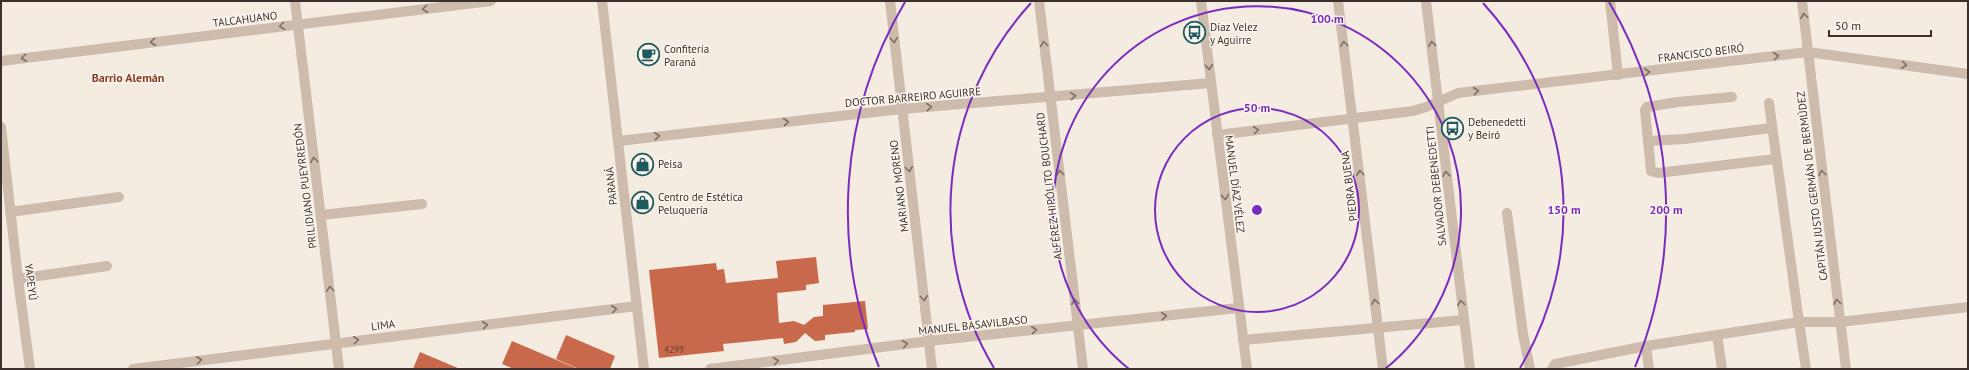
<svg xmlns="http://www.w3.org/2000/svg" width="1969" height="370" viewBox="0 0 1969 370" font-family="'PT Sans',sans-serif">
<style>
.building{fill:#c8694b}
.lines{fill:none;stroke-linecap:round;stroke-linejoin:round}
.minor{stroke:#cdbbac;stroke-width:10}
.oneway{stroke:#7d6f65}
.ring{fill:none;stroke:#7b2cbf;stroke-width:2}
.labels{text-anchor:middle;dominant-baseline:central;stroke-width:3;stroke-linejoin:round;paint-order:stroke}
.number-label{font-size:9px;fill:#5e3e33}
.street-label{font-size:11px;fill:#3b302b;stroke:#fbf5ee}
.poi-label{font-size:11px;fill:#3b302b;stroke:#fbf5ee;text-anchor:start}
.neighbourhood-label{font-size:12px;font-weight:bold;fill:#8c3b22;stroke:#fbf5ee}
.centre{fill:#7b2cbf;stroke:#fbf5ee;stroke-width:2}
.ring-label{font-size:12px;text-anchor:middle;font-weight:bold;fill:#7b2cbf;stroke:#fbf5ee;stroke-width:3;stroke-linejoin:round;paint-order:stroke}
</style>
<rect width="100%" height="100%" fill="#f4ebe1"/>
<g class="building">
<path d="M816,257L819,283L806,285V290L777,293L779,323L794,321L804,325L814,317L823,316V305L865,301L868,329L855,330V332L825,335V340L815,341L805,333L796,342L784,344L783,338L723,344L724,351L659,358L649,270L716,263L717,270L724,269L726,283L778,278L776,261Z"/>
<path d="M566,335L615,356L610,369H579L556,359Z"/>
<path d="M512,341L578,369H514L502,364Z"/>
<path d="M420,352L460,369H413Z"/>
</g>
<g class="lines">
<g class="minor">
<path d="M295,1L339,369"/>
<path d="M602,1L644,369"/>
<path d="M890,1L932,369"/>
<path d="M1039,1L1083,369"/>
<path d="M1201,1L1247,369"/>
<path d="M1338,1L1383,369"/>
<path d="M1426,1L1470,369"/>
<path d="M1610,1L1618,75"/>
<path d="M1802,1L1846,369"/>
<path d="M1,61L491,1"/>
<path d="M1732,97L1678,102L1647,107L1645,110L1651,171L1658,173L1775,159"/>
<path d="M1769,103L1799,322H1840L1968,307"/>
<path d="M1,127L18,279L30,369"/>
<path d="M1217,135L1413,111L1426,107L1458,93L1808,52L1968,74"/>
<path d="M618,141L902,109L1211,83"/>
<path d="M1648,141L1684,139L1771,128"/>
<path d="M10,212L119,197"/>
<path d="M1507,213L1523,334L1530,369"/>
<path d="M321,215L422,204"/>
<path d="M18,279L107,266"/>
<path d="M1717,335L1722,369"/>
<path d="M1243,340L1463,320"/>
<path d="M1646,346L1649,369"/>
<path d="M133,369L637,306"/>
<path d="M710,369L929,341L1238,308"/>
<path d="M1552,369L1555,364L1646,346L1799,322L1806,369"/>
</g>
</g>
<defs><path id="oneway-chevron" d="M-2-3.5L2.5 0L-2 3.5" fill="none" stroke-width="1.6" stroke-linecap="round" stroke-linejoin="round"/></defs>
<g class="oneway">
<use href="#oneway-chevron" transform="translate(425 9) rotate(173)"/>
<use href="#oneway-chevron" transform="translate(1804 16) rotate(-97)"/>
<use href="#oneway-chevron" transform="translate(282 26) rotate(173)"/>
<use href="#oneway-chevron" transform="translate(894 40) rotate(83)"/>
<use href="#oneway-chevron" transform="translate(153 42) rotate(173)"/>
<use href="#oneway-chevron" transform="translate(1044 44) rotate(-97)"/>
<use href="#oneway-chevron" transform="translate(1344 44) rotate(-97)"/>
<use href="#oneway-chevron" transform="translate(1432 44) rotate(-97)"/>
<use href="#oneway-chevron" transform="translate(1776 56) rotate(-7)"/>
<use href="#oneway-chevron" transform="translate(24 58) rotate(173)"/>
<use href="#oneway-chevron" transform="translate(1904 65) rotate(8)"/>
<use href="#oneway-chevron" transform="translate(1209 67) rotate(83)"/>
<use href="#oneway-chevron" transform="translate(1647 72) rotate(-7)"/>
<use href="#oneway-chevron" transform="translate(1476 91) rotate(-6)"/>
<use href="#oneway-chevron" transform="translate(1073 96) rotate(-5)"/>
<use href="#oneway-chevron" transform="translate(929 107) rotate(-4)"/>
<use href="#oneway-chevron" transform="translate(786 122) rotate(-6)"/>
<use href="#oneway-chevron" transform="translate(1256 130) rotate(-7)"/>
<use href="#oneway-chevron" transform="translate(657 136) rotate(-6)"/>
<use href="#oneway-chevron" transform="translate(314 160) rotate(-97)"/>
<use href="#oneway-chevron" transform="translate(909 169) rotate(83)"/>
<use href="#oneway-chevron" transform="translate(1060 173) rotate(-97)"/>
<use href="#oneway-chevron" transform="translate(1360 173) rotate(-97)"/>
<use href="#oneway-chevron" transform="translate(1822 173) rotate(-97)"/>
<use href="#oneway-chevron" transform="translate(1446 174) rotate(-96)"/>
<use href="#oneway-chevron" transform="translate(1225 197) rotate(83)"/>
<use href="#oneway-chevron" transform="translate(330 289) rotate(-97)"/>
<use href="#oneway-chevron" transform="translate(924 298) rotate(83)"/>
<use href="#oneway-chevron" transform="translate(1075 302) rotate(-97)"/>
<use href="#oneway-chevron" transform="translate(1375 302) rotate(-97)"/>
<use href="#oneway-chevron" transform="translate(1837 302) rotate(-97)"/>
<use href="#oneway-chevron" transform="translate(1461 303) rotate(-97)"/>
<use href="#oneway-chevron" transform="translate(614 309) rotate(-7)"/>
<use href="#oneway-chevron" transform="translate(1164 316) rotate(-6)"/>
<use href="#oneway-chevron" transform="translate(485 325) rotate(-7)"/>
<use href="#oneway-chevron" transform="translate(1034 330) rotate(-6)"/>
<use href="#oneway-chevron" transform="translate(356 340) rotate(-7)"/>
<use href="#oneway-chevron" transform="translate(905 344) rotate(-7)"/>
<use href="#oneway-chevron" transform="translate(199 360) rotate(-7)"/>
<use href="#oneway-chevron" transform="translate(776 361) rotate(-7)"/>
</g>
<g class="ring">
<circle cx="1257" cy="210" r="102"/>
<path d="M1129 369A204 204 0 1 1 1385 369"/>
<path d="M994 368A307 307 0 0 1 1031 3M1483 3A307 307 0 0 1 1520 368"/>
<path d="M879 367A409 409 0 0 1 905 2M1609 2A409 409 0 0 1 1635 367"/>
</g>
<defs>
<symbol id="bus-ring" viewBox="-11 -11 22 22"><circle r="9.5" fill="#fbf5ee" stroke="#1f5a5e" stroke-width="1.5"/><path d="M-5-6H5V4H4V6H2V4H-2V6H-4V4H-5ZM-3.5-4V0h7V-4ZM-3.5 1.2v1.5H-2V1.2ZM2 1.2v1.5H3.5V1.2Z" fill="#1f5a5e"/></symbol>
<symbol id="cafe-ring" viewBox="-11 -11 22 22"><circle r="9.5" fill="#fbf5ee" stroke="#1f5a5e" stroke-width="1.5"/><path d="M-5.5-4.5H6V0H3Q3 3.5 0 3.5H-2.5Q-5.5 3.5-5.5 0ZM3-3.2v2h1.7v-2ZM-6 4.5H4V6H-6Z" fill="#1f5a5e"/></symbol>
<symbol id="shop-ring" viewBox="-11 -11 22 22"><circle r="9.5" fill="#fbf5ee" stroke="#1f5a5e" stroke-width="1.5"/><path d="M-5-2.5h2.3a2.7 3.5 0 0 1 5.4 0H5L5.5 6h-11ZM-1.5-2.5h3a1.5 2.3 0 0 0-3 0Z" fill="#1f5a5e"/></symbol>
</defs>
<g fill-rule="evenodd">
<use href="#bus-ring" x="1182" y="20" width="25" height="25"/>
<use href="#cafe-ring" x="636" y="42" width="25" height="25"/>
<use href="#bus-ring" x="1440" y="116" width="25" height="25"/>
<use href="#shop-ring" x="630" y="152" width="25" height="25"/>
<use href="#shop-ring" x="630" y="190" width="25" height="25"/>
</g>
<g class="labels">
<g class="number-label">
<text x="674" y="349">4299</text>
</g>
<g class="street-label">
<text transform="translate(245 19) rotate(-7)">TALCAHUANO</text>
<text transform="translate(1701 53) rotate(-7)">FRANCISCO BEIRÓ</text>
<text transform="translate(913 97) rotate(-5)">DOCTOR BARREIRO AGUIRRE</text>
<text transform="translate(1235 184) rotate(83)">MANUEL DÍAZ VÉLEZ</text>
<text transform="translate(305 186) rotate(-97)">PRILIDIANO PUEYRREDÓN</text>
<text transform="translate(611 186) rotate(-96)">PARANÁ</text>
<text transform="translate(899 186) rotate(-97)">MARIANO MORENO</text>
<text transform="translate(1049 186) rotate(-97)">ALFÉREZ HIPÓLITO BOUCHARD</text>
<text transform="translate(1349 186) rotate(-97)">PIEDRA BUENA</text>
<text transform="translate(1436 186) rotate(-96)">SALVADOR DEBENEDETTI</text>
<text transform="translate(1812 186) rotate(-97)">CAPITÁN JUSTO GERMÁN DE BERMÚDEZ</text>
<text transform="translate(31 282) rotate(83)">YAPEYÚ</text>
<text transform="translate(383 325) rotate(-7)">LIMA</text>
<text transform="translate(973 325) rotate(-6)">MANUEL BASAVILBASO</text>
</g>
<g class="poi-label">
<text x="1210" y="27">Díaz Velez<tspan x="1210" dy="13">y Aguirre</tspan></text>
<text x="664" y="49">Confitería<tspan x="664" dy="13">Paraná</tspan></text>
<text x="1468" y="122">Debenedetti<tspan x="1468" dy="13">y Beiró</tspan></text>
<text x="658" y="164">Peisa</text>
<text x="658" y="197">Centro de Estética<tspan x="658" dy="13">Peluquería</tspan></text>
</g>
<g class="neighbourhood-label">
<text x="128" y="77">Barrio Alemán</text>
</g>
</g>
<circle cx="1257" cy="210" r="6" class="centre"/>
<g class="ring-label">
<text x="1327" y="23">100 m</text>
<text x="1257" y="112">50 m</text>
<text x="1564" y="214">150 m</text>
<text x="1666" y="214">200 m</text>
</g>
<rect width="1969" height="370" fill="none" stroke="#3b302b" stroke-width="4"/>
<path d="M1829 30v6h102v-6" fill="none" stroke="#3b302b" stroke-width="2"/>
<text x="1835" y="30" font-size="12" fill="#3b302b" stroke="#fbf5ee" stroke-width="3" paint-order="stroke">50 m</text>
</svg>
